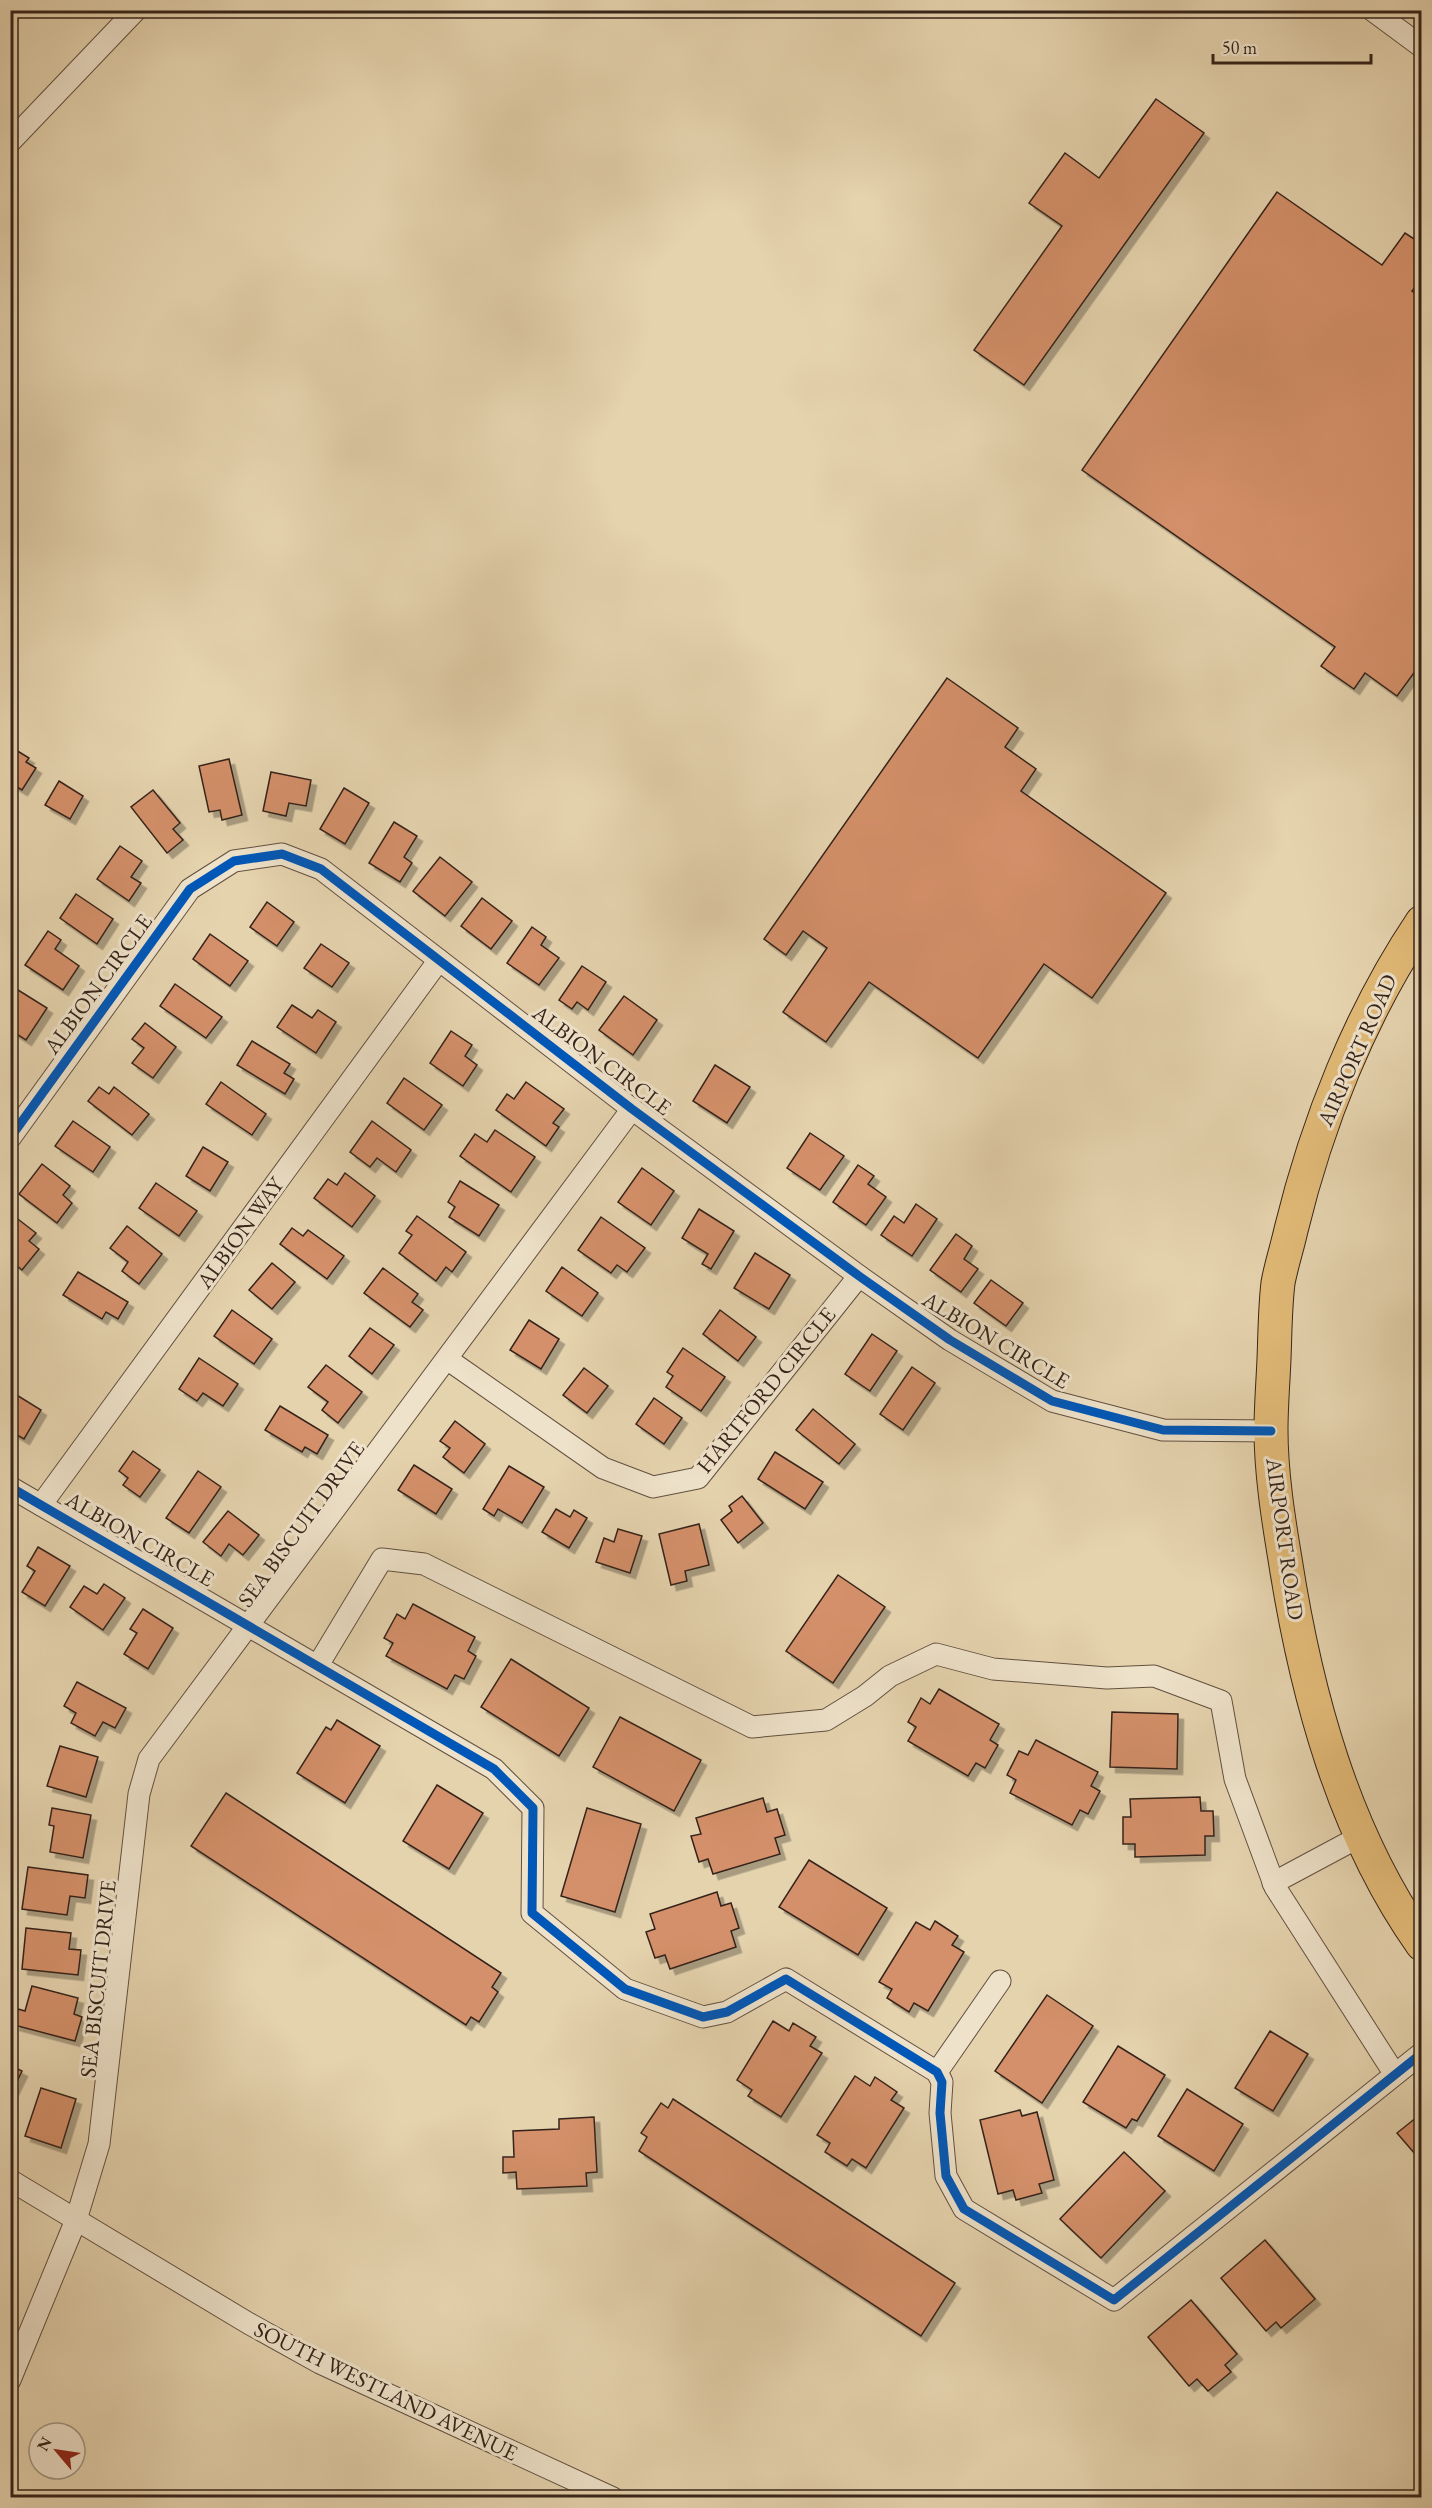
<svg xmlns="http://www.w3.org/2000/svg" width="1432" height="2508" viewBox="0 0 1432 2508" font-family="'EB Garamond',serif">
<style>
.building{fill:#d4906a;stroke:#36241a;stroke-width:1.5;filter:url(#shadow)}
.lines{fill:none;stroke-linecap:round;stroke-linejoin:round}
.street-casing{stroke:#62503f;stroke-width:23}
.highway-casing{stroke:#36241a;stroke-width:35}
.street{stroke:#eee2ca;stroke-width:21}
.highway{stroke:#e2ba77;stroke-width:33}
.cycleway-casing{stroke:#eee2ca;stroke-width:13}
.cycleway{stroke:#0057b8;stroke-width:9}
.labels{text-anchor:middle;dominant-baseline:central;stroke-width:6;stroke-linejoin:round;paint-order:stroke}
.street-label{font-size:22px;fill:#36241a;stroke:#eee2ca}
</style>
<defs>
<filter id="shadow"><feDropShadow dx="5.5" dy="5.5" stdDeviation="0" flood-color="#0004"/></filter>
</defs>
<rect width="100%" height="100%" fill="#e5d3ae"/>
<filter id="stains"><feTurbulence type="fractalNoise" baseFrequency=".00333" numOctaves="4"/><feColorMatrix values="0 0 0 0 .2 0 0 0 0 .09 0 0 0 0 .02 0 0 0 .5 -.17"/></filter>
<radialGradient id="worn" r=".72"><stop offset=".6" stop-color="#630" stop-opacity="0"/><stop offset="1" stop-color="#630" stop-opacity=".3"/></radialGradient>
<g class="building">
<path d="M1156,99L1204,133L1024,385L974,350L1062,226L1029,203L1065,153L1099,178Z"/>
<path d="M1277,192L1382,265L1405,233L1422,244V278L1412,291L1422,298V662L1397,696L1365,673L1354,689L1321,666L1335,647L1082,470Z"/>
<path d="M947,678L1018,728L1005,747L1036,769L1021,791L1166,893L1092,998L1044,964L978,1058L869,982L826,1042L783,1012L827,948L803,931L786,955L764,939Z"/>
<path d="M11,747L29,758L26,762L36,768L22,790L10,783Z"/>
<path d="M229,759L242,815L222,820L220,810L209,812L199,766Z"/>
<path d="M271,772L311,780L306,806L289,803L286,816L263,811Z"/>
<path d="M59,781L83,796L70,819L45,805Z"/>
<path d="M344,788L369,803L345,844L320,829Z"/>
<path d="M153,790L180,823L173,829L183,840L167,853L131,807Z"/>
<path d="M394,822L417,836L404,857L412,863L400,882L369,863Z"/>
<path d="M120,846L142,861L131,877L141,883L129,901L97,879Z"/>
<path d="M440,857L472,882L445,916L413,891Z"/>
<path d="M76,894L113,919L97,944L60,918Z"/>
<path d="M482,898L512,921L491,949L461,926Z"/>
<path d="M267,902L294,922L277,946L250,927Z"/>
<path d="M532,927L546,937L541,945L559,958L539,985L507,963Z"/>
<path d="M48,931L61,940L55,949L79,966L63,990L25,965Z"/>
<path d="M210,934L248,961L230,986L193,959Z"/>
<path d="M321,944L349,963L332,987L304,968Z"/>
<path d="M582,966L606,982L588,1010L577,1002L572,1009L559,1000Z"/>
<path d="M175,984L222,1017L206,1038L160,1006Z"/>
<path d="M10,985L47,1008L26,1040L10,1030L13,1017L10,1016Z"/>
<path d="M624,996L657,1020L633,1055L599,1030Z"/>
<path d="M292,1005L312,1018L318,1010L336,1022L316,1053L277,1027Z"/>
<path d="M145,1023L176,1047L153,1078L132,1063L144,1048L132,1039Z"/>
<path d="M451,1031L472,1045L465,1056L477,1065L463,1086L430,1063Z"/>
<path d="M252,1041L290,1064L284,1073L294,1079L285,1094L237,1065Z"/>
<path d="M715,1065L750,1087L727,1123L693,1101Z"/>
<path d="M404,1078L442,1105L424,1130L387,1103Z"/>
<path d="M221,1082L266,1114L252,1135L206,1104Z"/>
<path d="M526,1082L564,1109L553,1123L559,1127L546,1146L496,1110L507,1094L514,1099Z"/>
<path d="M99,1087L109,1094L114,1087L149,1114L132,1135L88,1101Z"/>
<path d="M73,1121L110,1147L93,1172L55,1146Z"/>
<path d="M372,1121L411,1150L396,1172L377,1158L370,1167L350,1152Z"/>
<path d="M495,1130L535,1157L511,1192L460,1156L475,1134L487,1142Z"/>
<path d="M810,1133L844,1156L820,1190L787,1168Z"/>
<path d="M203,1147L228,1162L210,1191L186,1176Z"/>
<path d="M42,1164L70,1186L63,1195L72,1203L57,1223L19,1194Z"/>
<path d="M858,1165L874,1176L868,1184L886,1197L866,1225L833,1202Z"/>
<path d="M642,1168L674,1191L651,1225L618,1202Z"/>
<path d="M345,1173L375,1196L352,1227L314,1198L328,1179L337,1185Z"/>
<path d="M460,1181L499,1205L479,1236L449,1217L455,1207L448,1202Z"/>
<path d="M156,1183L197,1211L179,1236L139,1208Z"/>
<path d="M916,1204L937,1219L912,1256L881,1235L894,1216L904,1223Z"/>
<path d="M699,1209L734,1231L711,1269L702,1264L708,1254L682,1238Z"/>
<path d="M10,1213L36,1233L29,1241L39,1249L22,1270L10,1260Z"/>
<path d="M417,1216L466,1252L452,1272L446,1267L436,1281L399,1253L412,1235L406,1231Z"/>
<path d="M601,1217L645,1248L627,1272L617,1265L611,1273L578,1250Z"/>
<path d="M127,1226L162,1254L139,1284L122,1271L128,1262L110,1248Z"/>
<path d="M292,1228L303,1236L308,1230L344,1256L327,1279L280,1244Z"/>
<path d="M956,1234L972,1246L964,1259L978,1269L961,1292L930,1270Z"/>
<path d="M755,1253L790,1275L769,1309L734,1288Z"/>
<path d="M272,1263L295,1282L272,1309L249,1290Z"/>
<path d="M562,1267L598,1293L582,1316L546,1291Z"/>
<path d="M383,1268L418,1294L412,1302L423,1310L410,1327L364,1293Z"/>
<path d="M78,1272L128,1302L118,1319L106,1312L102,1319L63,1295Z"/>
<path d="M991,1280L1023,1303L1006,1326L974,1303Z"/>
<path d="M232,1310L272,1339L254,1364L214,1336Z"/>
<path d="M720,1310L756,1337L738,1361L703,1334Z"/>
<path d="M529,1320L559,1339L541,1369L510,1350Z"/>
<path d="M370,1328L394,1345L372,1374L349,1356Z"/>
<path d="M872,1334L897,1351L870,1391L845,1374Z"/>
<path d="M683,1348L725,1377L701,1411L666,1387L673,1376L667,1372Z"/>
<path d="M199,1358L238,1384L223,1406L203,1393L197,1401L179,1389Z"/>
<path d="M326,1365L362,1392L338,1423L322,1410L328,1402L308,1387Z"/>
<path d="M912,1367L935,1383L903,1430L880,1414Z"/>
<path d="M584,1368L608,1386L587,1413L563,1395Z"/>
<path d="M15,1394L41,1410L24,1439L10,1431V1402Z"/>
<path d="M654,1398L682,1418L664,1444L636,1424Z"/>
<path d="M280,1406L328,1435L317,1454L305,1447L302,1452L265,1430Z"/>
<path d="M813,1409L855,1444L839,1464L796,1430Z"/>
<path d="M455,1421L485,1444L464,1473L443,1457L450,1448L440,1441Z"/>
<path d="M133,1451L160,1470L140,1497L123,1485L128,1478L119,1471Z"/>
<path d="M775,1452L823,1482L805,1509L758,1479Z"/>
<path d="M414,1465L452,1489L436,1514L398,1490Z"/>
<path d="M509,1466L544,1487L522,1523L498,1509L494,1516L483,1509Z"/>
<path d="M198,1471L221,1487L189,1533L166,1518Z"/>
<path d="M742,1496L763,1523L738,1543L721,1520L732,1511L729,1506Z"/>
<path d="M556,1509L570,1517L574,1510L587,1518L569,1548L542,1532Z"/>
<path d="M228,1511L259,1535L243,1555L229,1544L221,1556L203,1542Z"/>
<path d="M699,1524L709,1565L685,1571L687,1581L671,1585L659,1534Z"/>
<path d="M618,1529L642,1536L630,1573L596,1562L604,1538L614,1542Z"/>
<path d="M38,1547L70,1566L45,1606L22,1592L35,1571L27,1566Z"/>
<path d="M838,1575L885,1607L833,1683L786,1651Z"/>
<path d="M104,1584L125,1598L103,1630L70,1607L84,1586L97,1594Z"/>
<path d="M413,1604L475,1637L468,1651L476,1656L464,1679L455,1675L447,1689L386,1656L393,1643L384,1638L397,1614L405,1619Z"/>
<path d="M143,1609L173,1628L148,1669L124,1654L137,1633L130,1629Z"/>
<path d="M511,1659L589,1708L559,1756L481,1707Z"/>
<path d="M77,1682L126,1708L115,1728L103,1722L95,1736L71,1723L76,1713L64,1706Z"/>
<path d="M939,1689L999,1724L990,1740L998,1745L985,1768L976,1763L968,1776L908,1741L916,1727L908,1722L921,1698L930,1704Z"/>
<path d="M1112,1712L1178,1714L1177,1769L1110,1767Z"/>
<path d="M620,1717L701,1760L674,1811L593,1767Z"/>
<path d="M337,1720L380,1746L345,1803L297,1773L326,1727L331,1730Z"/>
<path d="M1036,1740L1098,1772L1091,1786L1100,1791L1088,1814L1080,1810L1072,1825L1010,1793L1016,1780L1007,1775L1019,1751L1028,1755Z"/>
<path d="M60,1746L98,1757L86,1797L47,1786Z"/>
<path d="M437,1785L483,1813L449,1869L403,1841Z"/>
<path d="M226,1793L501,1973L492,1987L498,1992L479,2022L471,2017L466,2025L191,1846Z"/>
<path d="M1200,1797L1201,1811H1213L1214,1836H1205V1855L1135,1857V1844H1123V1817H1131L1130,1799Z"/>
<path d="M763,1798L767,1812L777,1809L785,1835L775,1838L780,1854L713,1874L708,1859L699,1862L691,1836L701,1834L696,1818Z"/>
<path d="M52,1808L91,1815L83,1858L50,1852L54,1826L49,1825Z"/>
<path d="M587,1808L641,1824L615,1912L561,1896Z"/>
<path d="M809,1860L887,1908L858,1955L779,1907Z"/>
<path d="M28,1867L88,1875L85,1898L70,1896L67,1915L22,1909Z"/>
<path d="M717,1892L721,1906L731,1903L739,1928L731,1931L736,1947L670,1969L665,1955L655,1958L646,1932L655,1929L650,1914Z"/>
<path d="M935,1921L958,1936L952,1945L964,1952L928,2011L914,2003L909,2012L887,1998L892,1989L879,1982L916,1922L930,1930Z"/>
<path d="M26,1928L71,1933L69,1949L81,1950L78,1975L22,1969Z"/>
<path d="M32,1986L78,1998L74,2014L82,2017L75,2041L14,2025L18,2009L25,2011Z"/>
<path d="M1047,1995L1093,2026L1042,2103L995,2071Z"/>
<path d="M773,2021L789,2031L793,2023L816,2037L810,2046L822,2053L781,2117L748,2096L752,2090L737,2080Z"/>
<path d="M1270,2031L1308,2054L1273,2111L1235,2088Z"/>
<path d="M1118,2046L1165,2075L1137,2121L1132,2119L1126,2128L1083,2102Z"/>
<path d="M10,2065L22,2071L10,2096Z"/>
<path d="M855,2076L870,2086L875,2077L897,2092L891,2100L904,2108L866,2168L852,2159L847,2166L825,2152L830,2143L817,2135Z"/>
<path d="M41,2088L76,2099L61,2148L25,2136Z"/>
<path d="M1187,2089L1243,2124L1214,2171L1158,2136Z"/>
<path d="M673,2099L955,2283L921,2336L639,2151L647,2137L641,2133L661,2103L668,2108Z"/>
<path d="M1020,2110L1022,2116L1037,2112L1054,2180L1039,2184L1042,2193L1016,2200L1013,2190L998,2194L980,2120Z"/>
<path d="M1422,2113V2162L1397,2133Z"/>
<path d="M594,2117L597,2172L586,2173L587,2186L517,2189L516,2172L503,2173V2157H514L513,2131L559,2129V2119Z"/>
<path d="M1124,2152L1165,2191L1101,2258L1060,2219Z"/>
<path d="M1265,2240L1315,2299L1281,2328L1276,2322L1266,2331L1221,2278Z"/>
<path d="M1191,2300L1237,2354L1225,2365L1231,2372L1208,2391L1197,2379L1189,2386L1148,2337Z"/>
</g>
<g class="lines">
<defs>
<g id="street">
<path d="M1372,10L1422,47"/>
<path d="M10,142L136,10"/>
<path d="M10,1138L190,889L234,861L282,854L321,869L632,1109L859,1276L950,1340L1052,1401L1163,1430L1271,1431"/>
<path d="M447,1359L603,1468L653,1487L698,1478L859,1276"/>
<path d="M10,1487L494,1769L533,1808L532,1913L625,1989L703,2017L727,2012L786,1979L937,2072L942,2082L940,2113L946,2176L964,2209L1114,2300L1422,2053"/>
<path d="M41,1505L439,960"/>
<path d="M318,1665L382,1559L424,1564L752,1727L826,1720L865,1696L890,1676L936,1654L993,1669L1107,1678L1154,1676L1221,1701L1235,1779L1275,1887L1394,2073"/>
<path d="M1273,1883L1359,1837"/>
<path d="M937,2072L1000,1981"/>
<path d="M10,2180L248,2323L320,2363L613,2498"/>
<path d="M10,2380L76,2220L99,2144L139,1794L149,1759L632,1109"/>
</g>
<path id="highway" d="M1422,922C1360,1014 1317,1123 1291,1230C1287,1248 1281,1266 1278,1283C1275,1308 1275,1334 1274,1359C1273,1383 1271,1406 1271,1430C1271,1472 1278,1517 1285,1559C1306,1694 1343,1832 1422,1944"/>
</defs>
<use href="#street" class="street-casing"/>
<use href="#highway" class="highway-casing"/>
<use href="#street" class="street"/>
<use href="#highway" class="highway"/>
<defs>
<g id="cycleway">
<path d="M10,1138L190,889L234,861L282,854L321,869L632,1109L859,1276L950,1340L1052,1401L1163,1430L1271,1431"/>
<path d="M10,1487L494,1769L533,1808L532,1913L625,1989L703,2017L727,2012L786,1979L937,2072L942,2082L940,2113L946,2176L964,2209L1114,2300L1422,2053"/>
</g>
</defs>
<use href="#cycleway" class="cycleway-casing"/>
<use href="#cycleway" class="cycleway"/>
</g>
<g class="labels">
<g class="street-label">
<text transform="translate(98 984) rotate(-54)">ALBION CIRCLE</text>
<text transform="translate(1357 1050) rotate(-66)">AIRPORT ROAD</text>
<text transform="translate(602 1060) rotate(37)">ALBION CIRCLE</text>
<text transform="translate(240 1233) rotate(-54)">ALBION WAY</text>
<text transform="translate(996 1340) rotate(31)">ALBION CIRCLE</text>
<text transform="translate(766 1390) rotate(-51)">HARTFORD CIRCLE</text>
<text transform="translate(301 1524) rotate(-54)">SEA BISCUIT DRIVE</text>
<text transform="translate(140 1539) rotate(30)">ALBION CIRCLE</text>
<text transform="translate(1285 1539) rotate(82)">AIRPORT ROAD</text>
<text transform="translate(98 1979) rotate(-84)">SEA BISCUIT DRIVE</text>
<text transform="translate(386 2391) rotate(26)">SOUTH WESTLAND AVENUE</text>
</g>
</g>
<rect width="1432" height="2508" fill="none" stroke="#e5d3ae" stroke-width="36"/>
<rect x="12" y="12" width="1408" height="2484" fill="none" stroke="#36241a" stroke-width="3"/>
<rect x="18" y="18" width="1396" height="2472" fill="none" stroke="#36241a" stroke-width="1.5"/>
<g transform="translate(57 2451) rotate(299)"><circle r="28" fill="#eee2ca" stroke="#a49684" stroke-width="1.5"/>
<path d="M0-4.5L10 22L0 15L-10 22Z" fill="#8f2418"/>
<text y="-9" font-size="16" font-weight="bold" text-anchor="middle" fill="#36241a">N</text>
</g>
<path d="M1213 54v9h158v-9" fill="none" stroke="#36241a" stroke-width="3"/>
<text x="1222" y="54" font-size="18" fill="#36241a" stroke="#eee2ca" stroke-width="4.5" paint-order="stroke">50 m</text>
<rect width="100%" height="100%" filter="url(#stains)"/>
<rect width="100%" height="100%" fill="url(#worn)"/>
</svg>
